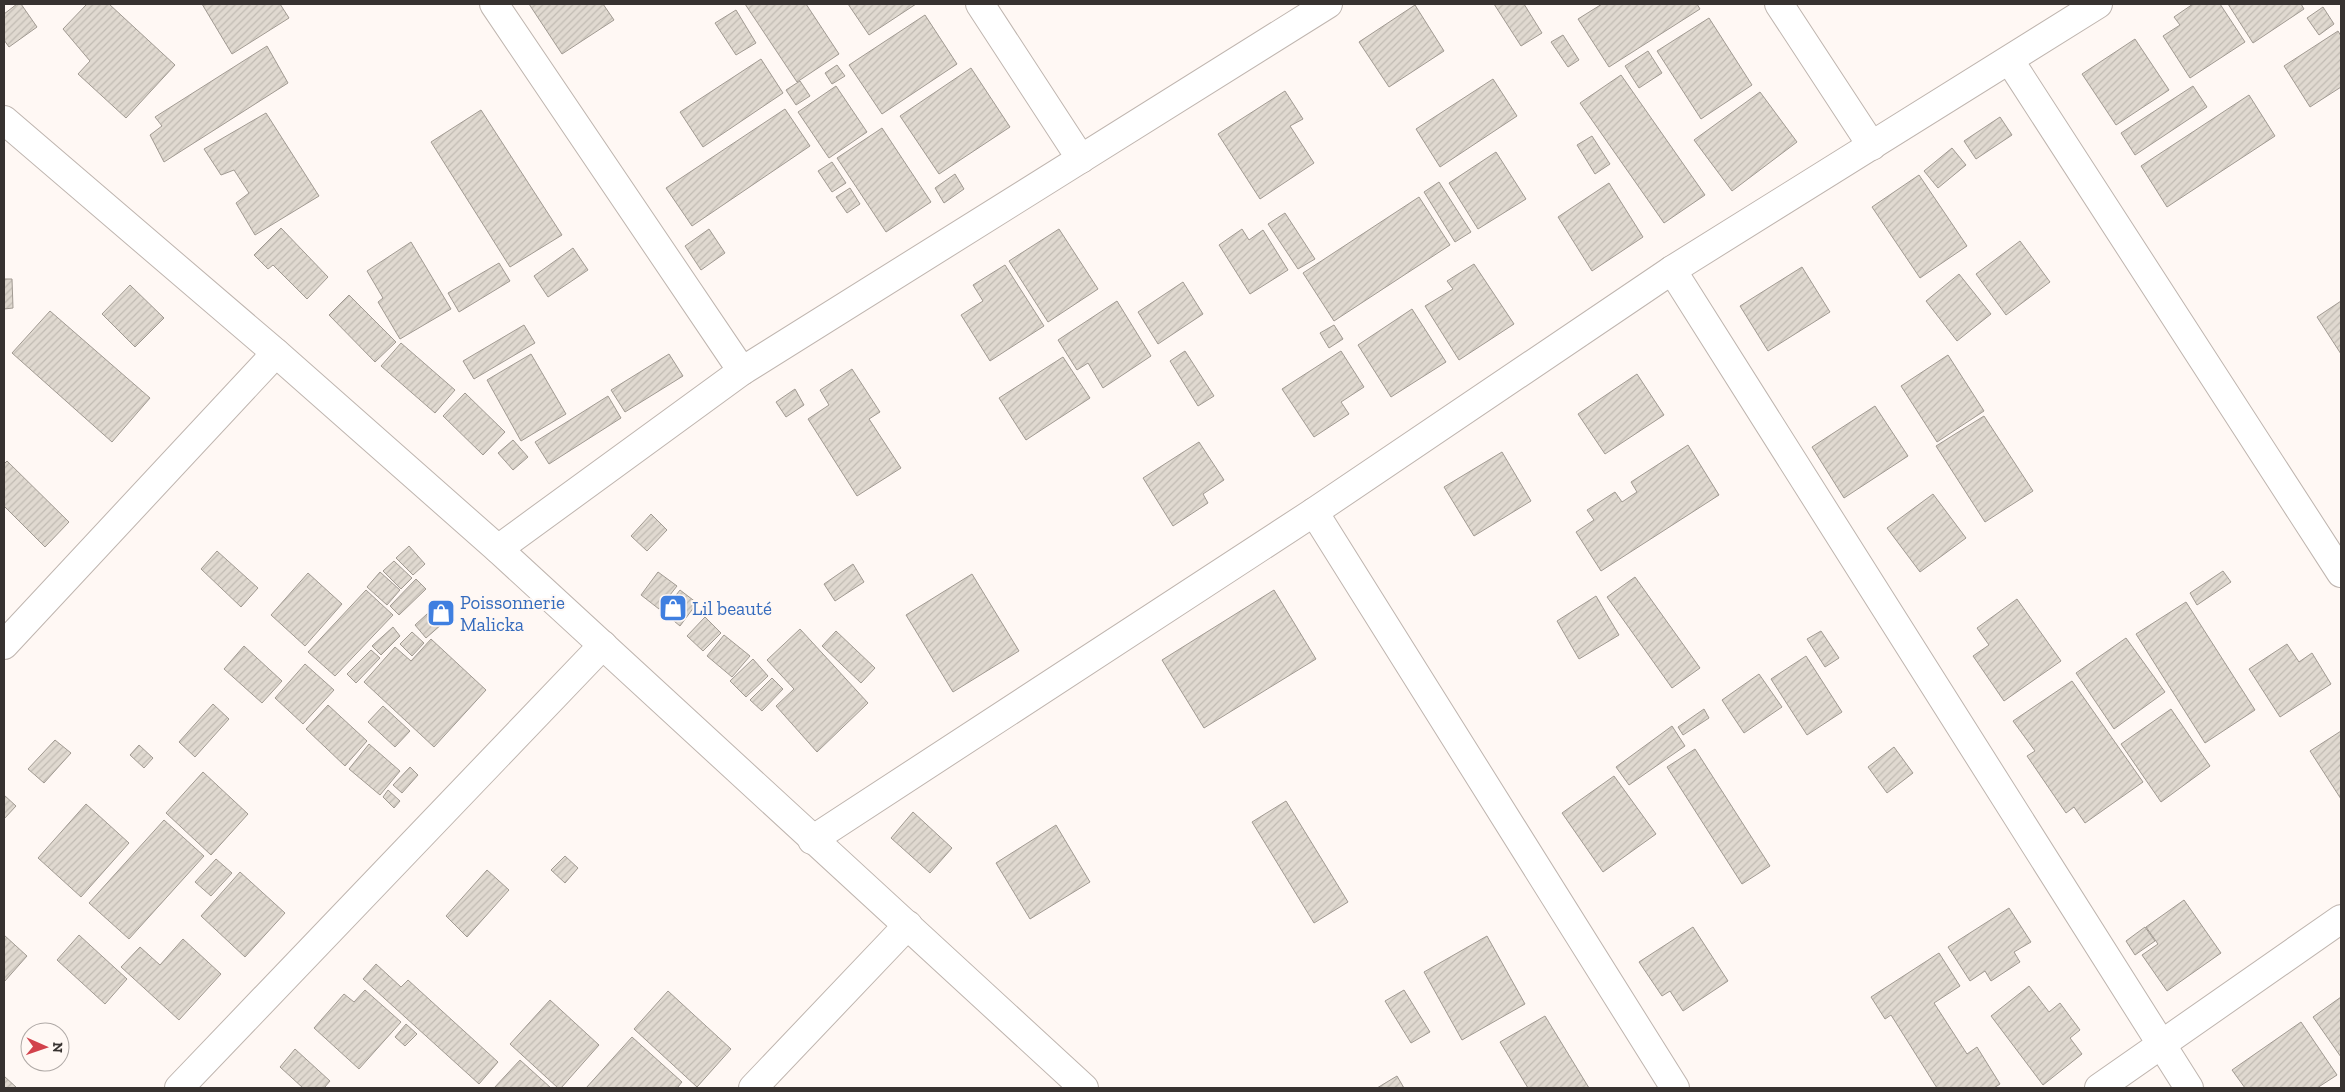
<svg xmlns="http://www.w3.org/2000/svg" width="2345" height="1092" viewBox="0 0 2345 1092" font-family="'Zilla Slab',serif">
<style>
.building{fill:url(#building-hatch);stroke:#a19a92}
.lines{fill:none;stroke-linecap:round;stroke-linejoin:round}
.minor-casing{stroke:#bfb5af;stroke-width:30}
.tertiary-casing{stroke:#bfb5af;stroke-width:30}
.minor{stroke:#fff;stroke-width:28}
.tertiary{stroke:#fff;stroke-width:28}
.labels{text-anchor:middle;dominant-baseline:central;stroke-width:4;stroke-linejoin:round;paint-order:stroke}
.shop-label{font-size:19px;fill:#366cbe;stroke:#fff8f4;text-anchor:start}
</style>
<defs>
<pattern id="building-hatch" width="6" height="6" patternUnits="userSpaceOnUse" patternTransform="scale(1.25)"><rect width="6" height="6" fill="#e0d9d0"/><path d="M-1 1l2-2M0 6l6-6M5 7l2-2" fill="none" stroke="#c1bbb3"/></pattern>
</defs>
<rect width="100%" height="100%" fill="#fff8f4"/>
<g class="building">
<path d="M17,4H21L37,27L9,47L4,40V14Z"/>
<path d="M87,4H109L175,65L126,118L78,74L90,61L63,29Z"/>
<path d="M202,4H280L289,18L232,54Z"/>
<path d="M529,4H603L614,20L562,54Z"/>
<path d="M745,4H806L839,54L797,82Z"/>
<path d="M848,4H916L869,35Z"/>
<path d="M1494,4H1524L1542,33L1521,46Z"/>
<path d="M1602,4H1697L1700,9L1609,67L1578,19Z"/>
<path d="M2193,4H2220L2245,42L2190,78L2163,36L2180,25L2174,17Z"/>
<path d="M2228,4H2301L2304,9L2253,43Z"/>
<path d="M1415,5L1444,51L1389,87L1359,42Z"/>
<path d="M2323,7L2334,24L2319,35L2307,18Z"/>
<path d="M736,10L756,43L736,55L715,23Z"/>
<path d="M925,15L957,64L882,114L849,65Z"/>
<path d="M1709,18L1752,85L1701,119L1657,51Z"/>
<path d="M2338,31L2341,36V87L2310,107L2284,66Z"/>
<path d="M1563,35L1579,60L1568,67L1551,42Z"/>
<path d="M2135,39L2169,90L2116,125L2082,74Z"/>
<path d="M267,46L288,83L164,162L150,135L162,126L155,117Z"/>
<path d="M1648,51L1662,73L1639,88L1625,66Z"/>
<path d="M761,59L783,93L703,147L680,112Z"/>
<path d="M837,65L845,76L832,84L825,73Z"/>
<path d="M971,68L1010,127L939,174L900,116Z"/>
<path d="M1621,75L1705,195L1664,223L1580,103Z"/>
<path d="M1493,79L1517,116L1440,167L1416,129Z"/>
<path d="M800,81L810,96L796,105L786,90Z"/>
<path d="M836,86L867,132L829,158L798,112Z"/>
<path d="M2193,86L2207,107L2135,155L2121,133Z"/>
<path d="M1285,91L1303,119L1290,126L1314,163L1260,199L1218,134Z"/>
<path d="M1760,92L1797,142L1732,191L1694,140Z"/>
<path d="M2249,95L2275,136L2167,207L2141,166Z"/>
<path d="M785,109L810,146L692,226L666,188Z"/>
<path d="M481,110L562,235L510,267L431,142Z"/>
<path d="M266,113L319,196L255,235L236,203L249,193L234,170L221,175L204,149Z"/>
<path d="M2000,117L2012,135L1976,159L1964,141Z"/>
<path d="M882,128L931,202L886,232L837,158Z"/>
<path d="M1592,136L1610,164L1595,174L1577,145Z"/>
<path d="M1952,148L1966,165L1938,188L1924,171Z"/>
<path d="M1496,152L1526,199L1478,229L1449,183Z"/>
<path d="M832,162L846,183L832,192L818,171Z"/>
<path d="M955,174L964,189L944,203L935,188Z"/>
<path d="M1919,175L1967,246L1920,278L1872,207Z"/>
<path d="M1439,182L1471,232L1455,242L1424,192Z"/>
<path d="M1609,183L1643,237L1592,271L1558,217Z"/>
<path d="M850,188L860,204L847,213L836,197Z"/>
<path d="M1419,197L1450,245L1334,321L1303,273Z"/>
<path d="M1285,213L1315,259L1298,269L1268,224Z"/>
<path d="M281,228L328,277L307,299L273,265L268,269L254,255Z"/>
<path d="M709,229L725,253L701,270L685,246Z"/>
<path d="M1059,229L1098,289L1048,322L1009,261Z"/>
<path d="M1242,229L1249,240L1263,230L1288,270L1250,294L1219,245Z"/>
<path d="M2020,241L2050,282L2006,315L1976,274Z"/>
<path d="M411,242L451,309L400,339L378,302L383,298L367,271Z"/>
<path d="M573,248L588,270L548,297L534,276Z"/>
<path d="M499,263L510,281L459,312L448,293Z"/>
<path d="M1474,264L1514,324L1459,360L1425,306L1453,289L1447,281Z"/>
<path d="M1005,265L1044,326L990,361L961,315L983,301L973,285Z"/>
<path d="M1802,267L1830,312L1768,351L1740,306Z"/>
<path d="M1959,274L1991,314L1957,341L1926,301Z"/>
<path d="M4,279H12L13,308L4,309Z"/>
<path d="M1183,282L1203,314L1158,344L1138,312Z"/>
<path d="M130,285L164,318L135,347L102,314Z"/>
<path d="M349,295L396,342L375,362L329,315Z"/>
<path d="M1117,301L1151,356L1103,388L1088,363L1077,370L1058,340Z"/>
<path d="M2341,301V354L2317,317Z"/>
<path d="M1412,309L1446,362L1391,397L1358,345Z"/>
<path d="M50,311L150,398L112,442L12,353Z"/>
<path d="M524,325L535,343L474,379L463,361Z"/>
<path d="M1334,325L1343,339L1329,348L1320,333Z"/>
<path d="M401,343L455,390L435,413L381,366Z"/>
<path d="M1185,351L1214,396L1198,406L1170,361Z"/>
<path d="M1341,351L1364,387L1341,402L1349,414L1314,437L1282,389Z"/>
<path d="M531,354L566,414L521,441L487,380Z"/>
<path d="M669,354L683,376L625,412L611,390Z"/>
<path d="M1948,355L1984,411L1937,442L1901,386Z"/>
<path d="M1063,357L1090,398L1026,440L999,398Z"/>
<path d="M852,369L880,412L869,419L901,468L857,496L808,419L829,405L820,390Z"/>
<path d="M1637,374L1664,415L1605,454L1578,414Z"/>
<path d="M795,389L804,405L786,417L776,402Z"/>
<path d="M465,393L505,432L483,455L443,416Z"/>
<path d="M608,396L621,418L549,464L535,442Z"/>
<path d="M1875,406L1908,456L1844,498L1812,447Z"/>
<path d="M1984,416L2033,491L1985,522L1936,446Z"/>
<path d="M513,440L528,457L513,470L498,453Z"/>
<path d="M1199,442L1224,480L1203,494L1208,503L1173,526L1143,478Z"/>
<path d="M1688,445L1719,495L1601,571L1576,532L1594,520L1587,510L1615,492L1622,502L1637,492L1631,482Z"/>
<path d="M1502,452L1531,501L1474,536L1444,487Z"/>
<path d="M7,461L69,522L45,547L4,506V464Z"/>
<path d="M1933,494L1966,538L1920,572L1887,528Z"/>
<path d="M651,514L667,530L647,551L631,536Z"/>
<path d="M409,546L425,564L413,575L396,558Z"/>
<path d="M217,551L258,588L241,607L201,569Z"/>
<path d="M394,561L412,578L401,589L383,571Z"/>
<path d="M853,564L864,582L835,601L824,584Z"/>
<path d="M2223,571L2231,582L2197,605L2190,593Z"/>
<path d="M380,572L400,590L387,605L367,587Z"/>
<path d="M658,572L677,586L659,609L641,595Z"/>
<path d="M308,573L342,604L305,646L271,615Z"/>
<path d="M972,574L1019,651L953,692L906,615Z"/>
<path d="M1635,577L1700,668L1672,688L1607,597Z"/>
<path d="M416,579L426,589L399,615L390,606Z"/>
<path d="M366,590L393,615L335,676L308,652Z"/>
<path d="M680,590L697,603L680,626L663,612Z"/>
<path d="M1274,590L1316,659L1204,728L1162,660Z"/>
<path d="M1596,596L1619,635L1579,659L1557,621Z"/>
<path d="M2017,599L2061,661L2004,701L1973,656L1989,645L1977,628Z"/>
<path d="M2186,602L2255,710L2205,743L2136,634Z"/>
<path d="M439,603L450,617L426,638L415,625Z"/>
<path d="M705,617L721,633L703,651L687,636Z"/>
<path d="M393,627L400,636L381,655L372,646Z"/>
<path d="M800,629L868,703L817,752L776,706L794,689L767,660Z"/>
<path d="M836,631L875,668L861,683L822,646Z"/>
<path d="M1821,631L1839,658L1825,667L1807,639Z"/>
<path d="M412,632L424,643L412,656L400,644Z"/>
<path d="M724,635L750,656L732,677L707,656Z"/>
<path d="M2126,638L2165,692L2114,729L2076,673Z"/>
<path d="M431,639L486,690L434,747L364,682L395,647L411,661Z"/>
<path d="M2287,644L2299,662L2312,653L2331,684L2280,717L2249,669Z"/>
<path d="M244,646L282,681L262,703L224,669Z"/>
<path d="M371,650L380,658L356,683L347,674Z"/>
<path d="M1806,656L1842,712L1807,735L1771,679Z"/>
<path d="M753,659L768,676L746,697L730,681Z"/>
<path d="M305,664L334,690L303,724L275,698Z"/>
<path d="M1759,674L1782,707L1744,733L1722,700Z"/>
<path d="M772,678L783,689L762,711L750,700Z"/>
<path d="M2072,681L2143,782L2085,823L2074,807L2066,813L2027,756L2035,751L2013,721Z"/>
<path d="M213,704L229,719L195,757L179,742Z"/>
<path d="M328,705L367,741L345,766L306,729Z"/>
<path d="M383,706L410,731L395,747L368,722Z"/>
<path d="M1704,709L1709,718L1683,735L1678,727Z"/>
<path d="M2171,709L2210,766L2161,802L2121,744Z"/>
<path d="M1672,726L1685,746L1629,785L1616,767Z"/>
<path d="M2341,731V799L2310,751Z"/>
<path d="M55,740L71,753L44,783L28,769Z"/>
<path d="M369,744L400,771L380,795L349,769Z"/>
<path d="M139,745L153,758L144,768L130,755Z"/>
<path d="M1894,747L1913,773L1887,793L1868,767Z"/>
<path d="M1695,749L1770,866L1742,884L1667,767Z"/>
<path d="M410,767L418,775L402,793L393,785Z"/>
<path d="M203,772L248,814L211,855L166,813Z"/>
<path d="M1614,776L1656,834L1603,872L1562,813Z"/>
<path d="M388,790L400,801L394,808L383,797Z"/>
<path d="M4,795L16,806L4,819Z"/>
<path d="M1286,801L1348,902L1314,923L1252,822Z"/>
<path d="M86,804L129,843L81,897L38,858Z"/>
<path d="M913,812L952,848L930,873L891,838Z"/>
<path d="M164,820L204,856L129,939L89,903Z"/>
<path d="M1056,825L1090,882L1030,919L996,863Z"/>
<path d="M565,856L578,868L565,883L551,870Z"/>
<path d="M216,859L232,873L211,896L195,882Z"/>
<path d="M487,870L509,890L467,937L446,916Z"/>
<path d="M240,872L285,913L245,957L201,916Z"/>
<path d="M2184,900L2221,953L2167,991L2142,955L2158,944L2146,927Z"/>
<path d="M2009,908L2031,942L2014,952L2020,962L1991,981L1985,971L1970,981L1948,947Z"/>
<path d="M1693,927L1728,981L1683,1011L1670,991L1662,996L1639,962Z"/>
<path d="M2145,927L2155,941L2135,955L2126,941Z"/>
<path d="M4,935L27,956L4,982Z"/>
<path d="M79,935L127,979L105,1004L57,960Z"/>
<path d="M1487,936L1525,1004L1462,1040L1424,972Z"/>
<path d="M183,939L221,974L179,1020L121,967L140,947L160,965Z"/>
<path d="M1939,953L1960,986L1934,1003L1967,1054L1977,1047L2000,1084L1994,1088H1937L1891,1015L1885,1019L1871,997Z"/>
<path d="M376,964L401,987L408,980L498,1062L479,1084L363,979Z"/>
<path d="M2029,986L2049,1012L2060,1003L2080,1030L2070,1038L2082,1054L2043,1085L1991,1016Z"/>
<path d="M365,990L401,1022L359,1069L314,1028L344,994L354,1002Z"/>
<path d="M1404,990L1430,1032L1411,1043L1385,1001Z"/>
<path d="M668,991L731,1049L697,1087L634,1029Z"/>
<path d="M2341,997V1057L2313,1017Z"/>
<path d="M550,1000L599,1045L561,1088H558L510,1044Z"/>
<path d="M1545,1016L1589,1088H1528L1500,1042Z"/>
<path d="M2301,1022L2337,1075L2317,1088H2245L2232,1070Z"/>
<path d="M406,1024L417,1034L405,1046L395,1037Z"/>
<path d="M632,1037L682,1082L677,1088H586Z"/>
<path d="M295,1049L330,1081L324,1088H303L280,1067Z"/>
<path d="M520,1060L551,1088H494Z"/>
<path d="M4,1076L17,1088H4Z"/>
<path d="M1397,1076L1404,1088H1377Z"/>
</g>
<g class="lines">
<defs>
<g id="minor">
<path d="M494,4L742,371"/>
<path d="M980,4L1081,159"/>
<path d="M1779,4L1872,146"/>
<path d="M2010,61L2341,573"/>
<path d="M1672,270L2189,1088"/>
<path d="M1314,512L1675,1088"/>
<path d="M498,549L742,371L1328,4"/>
<path d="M4,645L276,353"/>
<path d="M812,840L1314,512L1672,270L2098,4"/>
<path d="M179,1088L603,645"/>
<path d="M753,1088L908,925"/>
<path d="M2099,1088L2341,919"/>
</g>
<path id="tertiary" d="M4,120L276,353L498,549L1084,1088"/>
</defs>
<use href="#minor" class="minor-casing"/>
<use href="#tertiary" class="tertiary-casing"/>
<use href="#minor" class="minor"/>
<use href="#tertiary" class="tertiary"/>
</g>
<defs>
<symbol id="shop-square" viewBox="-11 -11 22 22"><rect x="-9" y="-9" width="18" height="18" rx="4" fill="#3f7fe0" stroke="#fff8f4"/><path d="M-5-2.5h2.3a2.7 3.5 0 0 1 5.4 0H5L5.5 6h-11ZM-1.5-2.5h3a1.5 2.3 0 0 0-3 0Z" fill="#fff"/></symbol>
</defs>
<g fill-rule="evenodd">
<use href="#shop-square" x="657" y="592" width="32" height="32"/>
<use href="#shop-square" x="425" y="597" width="32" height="32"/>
</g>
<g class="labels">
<g class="shop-label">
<text x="460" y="602">Poissonnerie<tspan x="460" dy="22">Malicka</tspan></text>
<text x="692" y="608">Lil beauté</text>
</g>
</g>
<rect width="2345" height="1092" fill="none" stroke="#373230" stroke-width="10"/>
<g transform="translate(45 1047) rotate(92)"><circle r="24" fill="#fff8f4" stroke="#afa9a6"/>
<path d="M0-4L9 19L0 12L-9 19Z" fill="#d2424c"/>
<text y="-8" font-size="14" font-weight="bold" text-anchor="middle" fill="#373230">N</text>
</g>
</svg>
